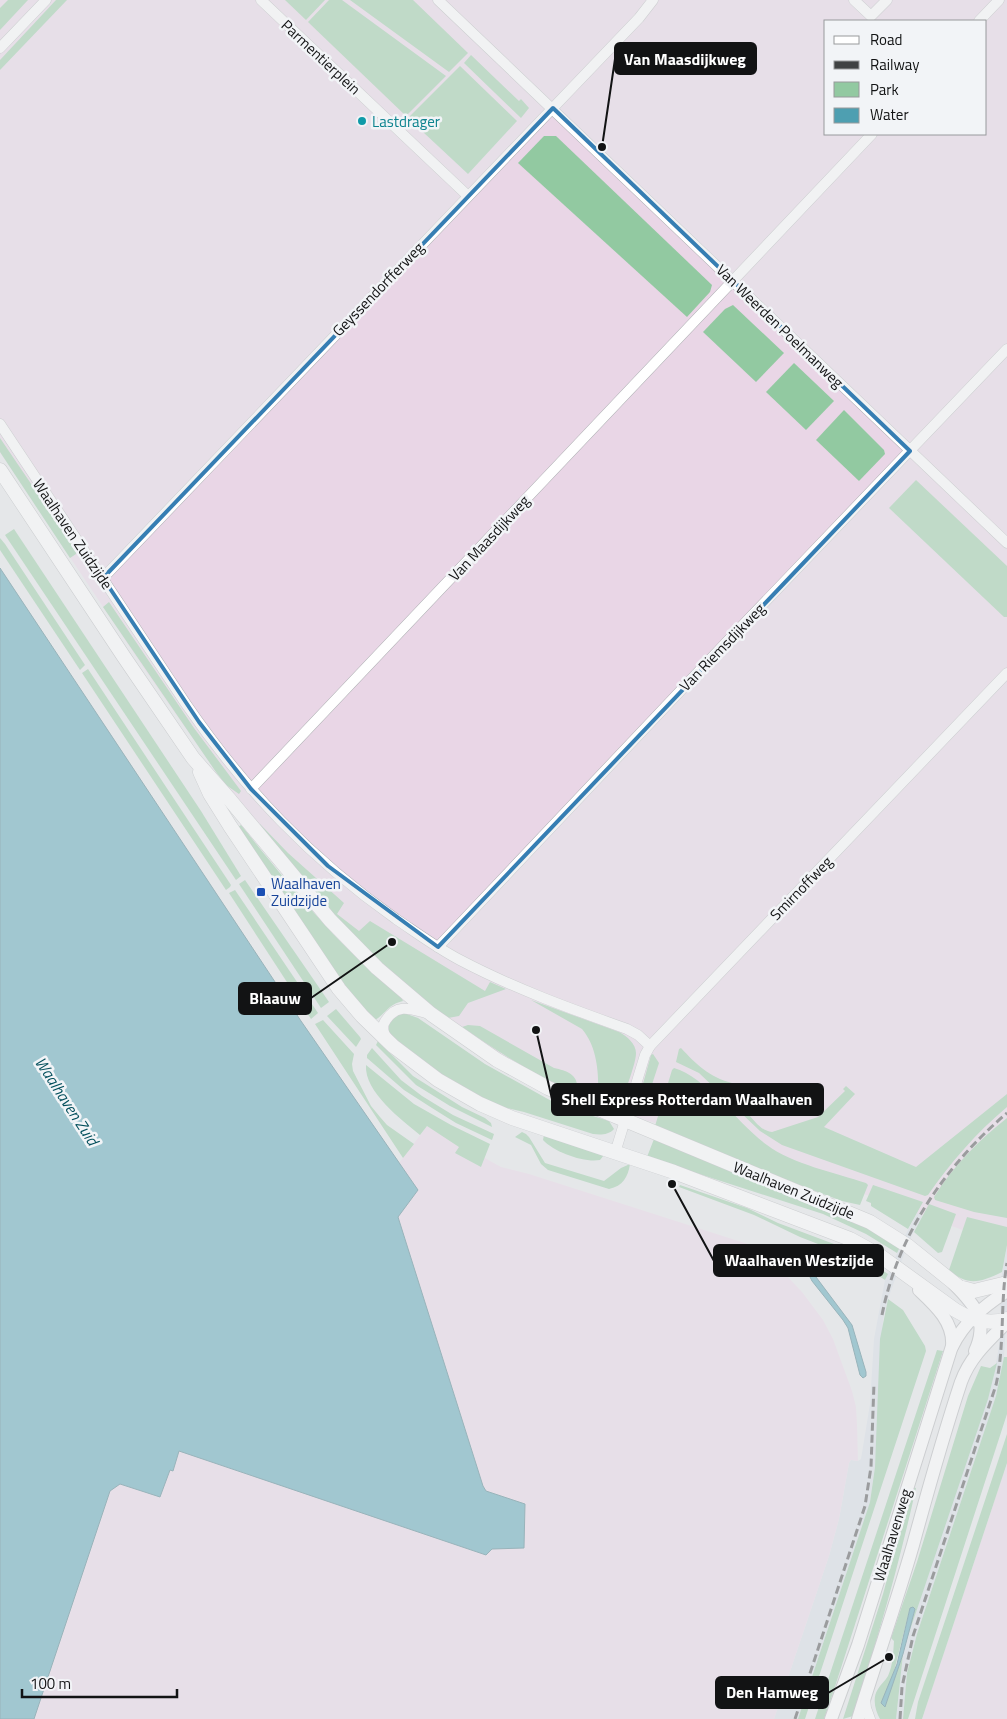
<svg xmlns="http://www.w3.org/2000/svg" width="1007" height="1719" viewBox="0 0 1007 1719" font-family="'Titillium Web',sans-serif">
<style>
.built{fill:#d4dce5}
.industrial{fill:#e9d6e6;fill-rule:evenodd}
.green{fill:#92c9a1}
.water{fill:#4e9fb1;stroke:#3c7582}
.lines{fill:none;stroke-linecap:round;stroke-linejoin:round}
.minor-casing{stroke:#aeb0b3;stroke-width:11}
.tertiary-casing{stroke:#aeb0b3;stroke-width:14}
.secondary-casing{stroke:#aeb0b3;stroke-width:15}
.minor{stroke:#fff;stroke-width:10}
.tertiary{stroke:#fff;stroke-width:12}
.secondary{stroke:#fff;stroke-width:14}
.rail{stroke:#404243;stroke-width:3;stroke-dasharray:8 4;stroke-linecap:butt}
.marked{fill:none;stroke:#367eb3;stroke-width:4;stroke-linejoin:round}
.culture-dot{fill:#0f9aa8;stroke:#f2f4f7;stroke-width:2}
.transit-dot{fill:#1a4fb4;stroke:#f2f4f7;stroke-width:2}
.labels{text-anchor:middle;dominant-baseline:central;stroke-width:5;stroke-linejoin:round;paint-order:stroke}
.street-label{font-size:15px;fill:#121314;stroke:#f2f4f7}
.culture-label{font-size:15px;fill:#0d838f;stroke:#f2f4f7;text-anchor:start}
.transit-label{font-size:15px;fill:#164399;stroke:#f2f4f7;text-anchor:start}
.water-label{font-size:16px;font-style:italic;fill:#034f5c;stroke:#f2f4f7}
.leader{fill:none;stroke:#121314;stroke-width:2}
.callout-dot{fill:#121314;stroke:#f2f4f7;stroke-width:2}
.callout{fill:#121314;stroke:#121314;stroke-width:2}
.callout-label{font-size:16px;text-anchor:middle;font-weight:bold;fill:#fff}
</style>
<rect width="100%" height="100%" fill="#e5e7e9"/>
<g class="built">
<path d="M923,1202L929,1204L912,1235L903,1257L888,1299L883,1320L875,1467L870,1502L798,1719H774L829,1556L839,1519L849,1463L851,1460L858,1461L861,1459L870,1404L874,1339L885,1280L906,1234Z"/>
<path d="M1007,1245V1303L1004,1357L999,1387L917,1634L907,1673L903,1719H896L903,1654L907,1639L992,1384L999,1346L1001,1280Z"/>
</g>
<g class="industrial">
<path d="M0,0H1007V1230L990,1240L704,1136L648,1121L556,1085L492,1048L438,1011L350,933L259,827L216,772L143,667L0,452ZM826,21H986V134H826Z"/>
<path d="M427,1126L501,1167L529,1174L754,1246L774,1262L802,1292L823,1320L833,1339L852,1391L856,1407L857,1424L858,1461L851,1460L849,1463L839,1519L829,1556L774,1719H15L139,1419L472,1491L384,1172L399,1163Z"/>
<path d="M1007,1463V1719H922Z"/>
</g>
<g class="green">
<path d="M8,0H28L0,30V8Z"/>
<path d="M56,0H67L0,70V60Z"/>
<path d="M285,0H325L306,20Z"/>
<path d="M329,0H342L446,76L406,116L308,22Z"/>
<path d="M350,0H413L468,53L449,72Z"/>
<path d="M471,55L519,101L521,99L529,108L521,118L464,63Z"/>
<path d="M460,66L517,121L468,174L408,118Z"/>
<path d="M544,136H556L712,285L710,292L687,317L518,163Z"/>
<path d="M733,305L784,353L756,382L703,332L725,309Z"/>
<path d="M794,363L834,401L806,430L766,392Z"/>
<path d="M844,410L884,450L885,454L859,481L816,440Z"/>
<path d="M0,438L76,550V554L70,558L0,452Z"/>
<path d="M916,480L1007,566V617H1004L889,508Z"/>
<path d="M14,529L201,811L241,876L236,880L5,535Z"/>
<path d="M0,538L5,544L85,665L80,670L0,550Z"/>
<path d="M109,602L194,728L241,791L239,794L226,785L216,772L103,607Z"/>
<path d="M88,669L231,885L230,887L226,890L82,673Z"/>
<path d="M260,824L288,853L344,903L337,914L359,931L370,921L485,991L490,982L506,989L468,1003L459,1016L448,1018C374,967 317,895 259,827Z"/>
<path d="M241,825C290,886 340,948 401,997L403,1001C387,1005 387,1013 375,1020L372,1019L341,981L238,827Z"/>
<path d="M245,880L329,1002L321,1008L239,884Z"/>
<path d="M235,890L318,1013L311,1019L229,893Z"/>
<path d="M531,1000L619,1032C627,1036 636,1044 636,1053C636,1063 627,1085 624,1096L620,1100L613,1103L598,1098C599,1075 598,1048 582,1029Z"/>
<path d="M336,1009L360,1037L361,1039L356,1047L327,1016Z"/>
<path d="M404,1013L418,1018L485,1064L546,1098L561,1106L609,1121L614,1129C609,1135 600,1135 593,1134L524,1112L494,1105L427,1067L391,1035L389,1032V1023L398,1014Z"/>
<path d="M323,1020L354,1054L352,1064L353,1071L371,1106L380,1117L387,1125L414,1144L403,1158L315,1024Z"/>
<path d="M468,1025L480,1026L554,1068C568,1071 580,1075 577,1093C536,1076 498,1052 462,1027Z"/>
<path d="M378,1041L413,1076L462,1107L485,1118L491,1123L492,1127L450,1106L416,1085L376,1045Z"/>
<path d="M372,1048L401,1080L422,1096L453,1115L494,1134L492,1140L456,1123L432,1108L404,1090L367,1058V1055Z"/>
<path d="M681,1048C696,1064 709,1077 732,1083C741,1085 750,1082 756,1091L747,1103V1113C755,1121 761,1131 772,1132L818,1117L845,1091L843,1089L846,1086L855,1094L824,1127L916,1167L1007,1094V1107C976,1133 951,1162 928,1195L925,1196L782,1145L760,1131L699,1073L676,1062L679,1049Z"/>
<path d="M653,1054L659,1063L642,1115L638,1104L639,1098L651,1055Z"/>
<path d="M366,1065L414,1104L451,1125L490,1144L481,1167L455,1153L459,1147L427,1126L420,1135C402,1120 364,1092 366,1065Z"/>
<path d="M674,1068C706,1077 739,1125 767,1145C792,1164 836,1173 866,1183L868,1185L860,1205L842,1201L807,1188L655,1126L672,1070Z"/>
<path d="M1007,1118V1218L974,1212L935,1200L934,1197C953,1166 979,1140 1007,1118Z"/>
<path d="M522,1132L526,1134L529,1137L545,1163L604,1181L621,1168L630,1164C628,1177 623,1186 609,1189L548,1170L541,1164L531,1145L515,1137Z"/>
<path d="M544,1135L604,1155L600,1160C584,1163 554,1152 543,1140Z"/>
<path d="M654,1139L849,1217L900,1247L897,1253L866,1234L823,1214L647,1157Z"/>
<path d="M680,1185L747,1208L778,1223L842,1247L867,1260L888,1274L885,1280L856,1261L836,1251L800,1237L754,1215L679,1187Z"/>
<path d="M873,1185L923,1202L908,1229L871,1206V1203L866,1201Z"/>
<path d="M929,1204L956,1214L942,1252L938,1253L914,1232Z"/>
<path d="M967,1217L1007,1227V1245L1002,1272C981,1282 968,1287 949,1270Z"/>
<path d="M888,1299L903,1310L925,1346L926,1351L805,1719H798L870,1502L875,1467L880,1339Z"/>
<path d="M937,1350L943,1351L831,1699L824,1719H815Z"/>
<path d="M1004,1357H1007V1414L908,1719H903L907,1673L917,1634L996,1396Z"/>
<path d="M997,1363L988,1399L907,1639L915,1609L910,1608L885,1707L903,1654L896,1719H880C875,1710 872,1698 878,1689C881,1684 885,1681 888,1676C893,1665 893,1654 894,1641L891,1638L917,1562L968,1396L981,1366L990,1368Z"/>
<path d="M1007,1434V1463L922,1719H915L918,1702Z"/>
<path d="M912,1487L916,1488C899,1565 877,1641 853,1716L843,1719L883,1594Z"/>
</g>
<g class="water">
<path d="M0,568L301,1021L418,1190L398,1217L483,1486L486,1491L525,1504L524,1548L492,1549L486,1555L179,1451L173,1471L170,1470L160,1497L120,1484L110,1491L34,1719H0Z"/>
<path d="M810,1273L816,1277L852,1325L866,1372V1376L863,1378L860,1375L848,1328L843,1320L812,1281L810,1277Z"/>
<path d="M913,1607L915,1609L903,1654L885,1707L881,1703L897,1664L910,1608Z"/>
</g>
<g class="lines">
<defs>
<g id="minor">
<path d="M261,0L468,196"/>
<path d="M438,0L1007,543"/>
<path d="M854,0L871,16L887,0"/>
<path d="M979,21L999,0"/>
<path d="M0,48L46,0"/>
<path d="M0,424L186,704C245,790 311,859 396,919C417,933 437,948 460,960C513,988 571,1009 627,1029L638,1035L650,1046"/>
<path d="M103,578L639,18L653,0"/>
<path d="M251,789L872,134"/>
<path d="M438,947L720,649L1007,349"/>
<path d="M387,1038C383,1032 381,1027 386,1020C398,1002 413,1010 430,1014"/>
<path d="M615,1153L645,1055L650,1046L1007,673"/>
<path d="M865,1699L866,1708L870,1719"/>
</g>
<g id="tertiary">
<path d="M954,1284C975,1305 989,1321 975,1351"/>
<path d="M952,1347C964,1322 984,1306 1007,1291"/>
<path d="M831,1719L858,1645L952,1346C954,1322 935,1305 919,1290"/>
<path d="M858,1719C876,1661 896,1604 913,1545C928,1490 943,1436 961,1382C970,1357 988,1341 1007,1322"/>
</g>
<g id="secondary">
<path d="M0,470L124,657L193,758L230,800L330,920L377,968L431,1014L497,1060L548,1088L870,1222L908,1246L959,1287L974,1291L1007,1283"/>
<path d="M200,772L210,794L230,826L339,989L362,1016L393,1046L438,1080L480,1104L512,1118L674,1172L850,1239L879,1255L955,1310C971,1320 989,1325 1007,1319"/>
</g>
</defs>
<use href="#minor" class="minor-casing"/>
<use href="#tertiary" class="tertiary-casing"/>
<use href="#secondary" class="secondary-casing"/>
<use href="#minor" class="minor"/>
<use href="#tertiary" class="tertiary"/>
<use href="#secondary" class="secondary"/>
<g class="rail">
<path d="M882,1315C898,1234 945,1166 1007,1113"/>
<path d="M795,1719L865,1506L871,1467L874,1383"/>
<path d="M900,1719L902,1687L913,1636L996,1385C1005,1344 1000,1303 1007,1263"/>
</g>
</g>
<path d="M0 0H1007V1719H0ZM553,108L910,451L438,947L328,866L251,789L199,722L103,578Z" fill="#e5e7e9" fill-opacity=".55" fill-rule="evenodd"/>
<path class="marked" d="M553,108L910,451L438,947L328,866L251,789L199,722L103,578Z"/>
<circle class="culture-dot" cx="362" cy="121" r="5"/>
<rect class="transit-dot" x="256" y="887" width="10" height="10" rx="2.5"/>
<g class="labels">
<g class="street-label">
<text transform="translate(321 57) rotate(43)">Parmentierplein</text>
<text transform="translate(378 289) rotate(-46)">Geyssendorfferweg</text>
<text transform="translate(780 326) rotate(44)">Van Weerden Poelmanweg</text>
<text transform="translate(73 534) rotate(56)">Waalhaven Zuidzijde</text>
<text transform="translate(489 538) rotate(-47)">Van Maasdijkweg</text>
<text transform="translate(722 647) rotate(-46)">Van Riemsdijkweg</text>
<text transform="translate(801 888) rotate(-46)">Smirnoffweg</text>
<text transform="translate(794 1190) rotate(22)">Waalhaven Zuidzijde</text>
<text transform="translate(892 1535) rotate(-73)">Waalhavenweg</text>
</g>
<g class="culture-label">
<text x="372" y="121">Lastdrager</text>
</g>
<g class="transit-label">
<text x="271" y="883">Waalhaven<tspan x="271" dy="17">Zuidzijde</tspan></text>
</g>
<g class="water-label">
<text transform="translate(67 1101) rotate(57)">Waalhaven Zuid</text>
</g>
</g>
<path class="leader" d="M602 147L615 59M392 942L311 998M536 1030L552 1099M672 1184L714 1261M889 1657L828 1693"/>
<g class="callout-dot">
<circle cx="602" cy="147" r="5"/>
<circle cx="392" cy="942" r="5"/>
<circle cx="536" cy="1030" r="5"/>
<circle cx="672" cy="1184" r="5"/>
<circle cx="889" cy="1657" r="5"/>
</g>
<g class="callout">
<rect x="615" y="43" width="141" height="31" rx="5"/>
<rect x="239" y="983" width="72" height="31" rx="5"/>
<rect x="552" y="1084" width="271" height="31" rx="5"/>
<rect x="714" y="1245" width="169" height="31" rx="5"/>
<rect x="716" y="1677" width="112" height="31" rx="5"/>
</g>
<g class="callout-label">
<text x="685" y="65">Van Maasdijkweg</text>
<text x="275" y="1004">Blaauw</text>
<text x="687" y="1105">Shell Express Rotterdam Waalhaven</text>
<text x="799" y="1266">Waalhaven Westzijde</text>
<text x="772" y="1698">Den Hamweg</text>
</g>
<rect x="824" y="20" width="162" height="115" fill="#f2f4f7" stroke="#989a9c"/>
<rect x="834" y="36" width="25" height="8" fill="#ffffff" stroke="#989a9c"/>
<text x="870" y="45" font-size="15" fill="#121314">Road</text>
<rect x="834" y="61" width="25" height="8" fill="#404243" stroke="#989a9c"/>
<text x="870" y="70" font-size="15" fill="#121314">Railway</text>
<rect x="834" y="82" width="25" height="15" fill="#92c9a1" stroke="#989a9c"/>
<text x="870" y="95" font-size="15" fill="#121314">Park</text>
<rect x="834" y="108" width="25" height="15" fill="#4e9fb1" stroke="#989a9c"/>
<text x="870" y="120" font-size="15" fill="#121314">Water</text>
<path d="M22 1689v8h155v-8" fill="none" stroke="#121314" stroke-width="2.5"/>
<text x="30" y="1689" font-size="15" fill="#121314" stroke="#f2f4f7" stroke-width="4" paint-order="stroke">100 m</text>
</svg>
